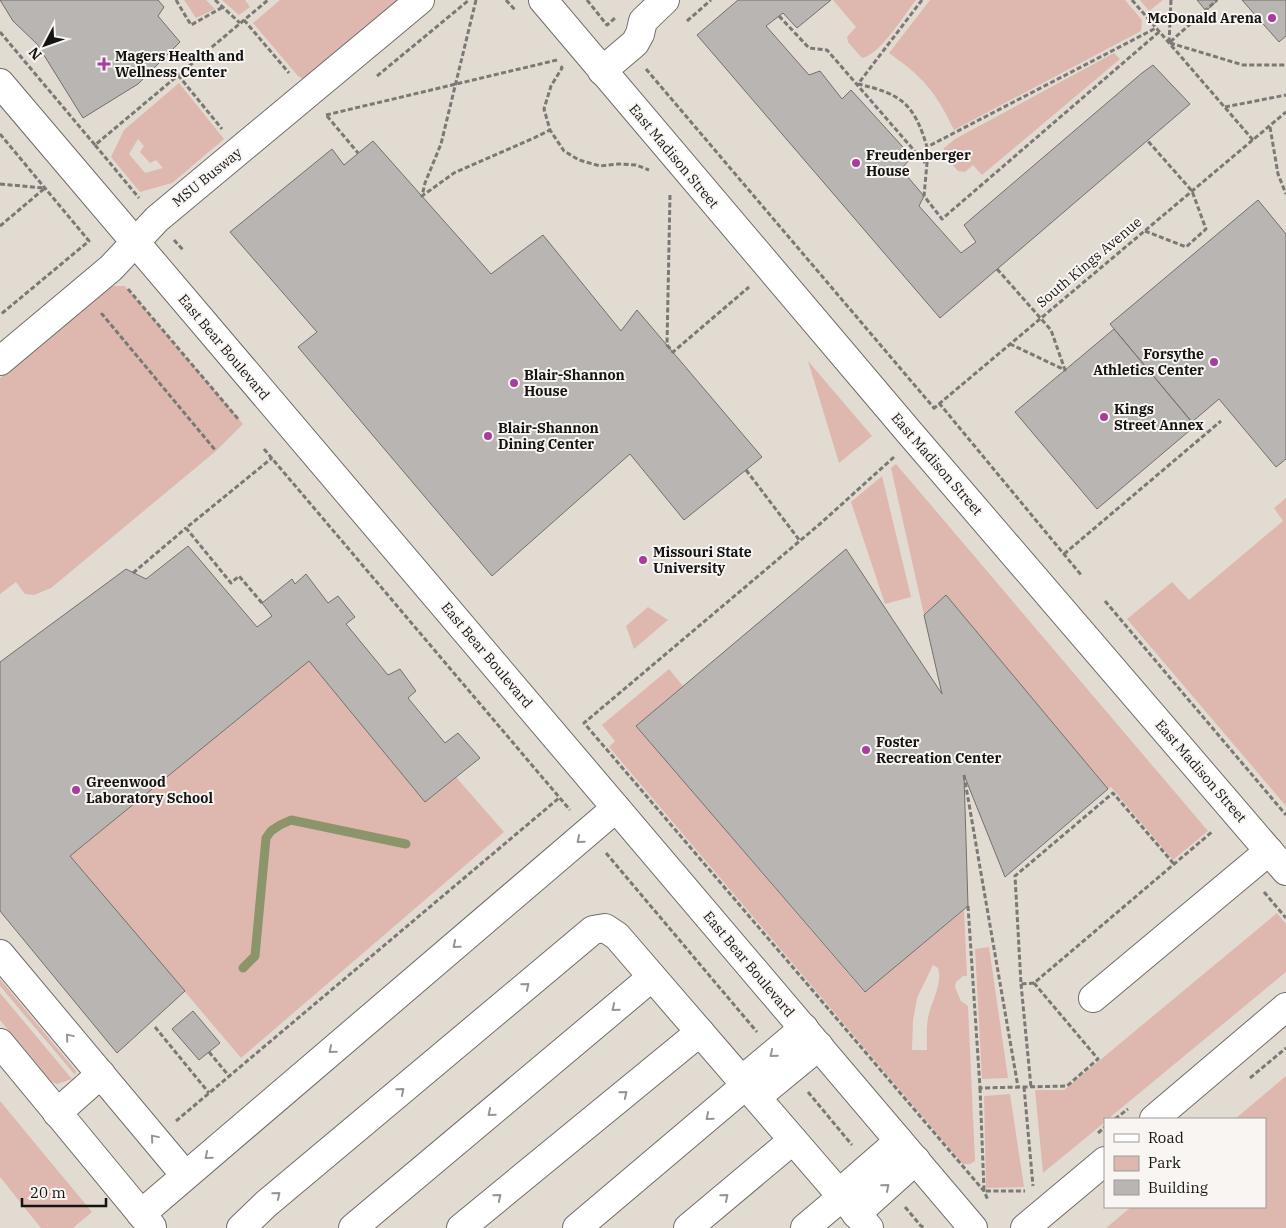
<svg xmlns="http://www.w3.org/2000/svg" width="1286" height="1228" viewBox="0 0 1286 1228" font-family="'IBM Plex Serif',serif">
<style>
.built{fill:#e2dbd1;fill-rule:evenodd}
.green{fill:#deb8af;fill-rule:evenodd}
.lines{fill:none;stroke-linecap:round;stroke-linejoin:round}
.stream{stroke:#8c956a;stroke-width:9}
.building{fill:#b8b5b3;stroke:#726f6d}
.minor-casing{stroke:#6f6d6a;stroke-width:30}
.path{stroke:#7a7976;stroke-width:3;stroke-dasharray:5 2.5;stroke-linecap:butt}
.minor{stroke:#fff;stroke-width:28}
.oneway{stroke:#959594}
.poi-dot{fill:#a73d9f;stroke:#f8f5f2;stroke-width:2}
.labels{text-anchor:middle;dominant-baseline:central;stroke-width:4;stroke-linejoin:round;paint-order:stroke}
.poi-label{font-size:14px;font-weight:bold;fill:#141412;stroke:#f8f5f2;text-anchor:start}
.street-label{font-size:14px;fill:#141412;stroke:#f8f5f2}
</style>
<rect width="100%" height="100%" fill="#eae8e4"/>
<path class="built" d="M0,0H1286V1228H0ZM1105,1119H1265V1207H1105Z"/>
<g class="green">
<path d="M184,0H206L215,9L196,18Z"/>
<path d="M222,0H245L250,7L239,15Z"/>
<path d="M280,0H406L309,82L298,76L253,23Z"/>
<path d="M833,0H916C904,15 880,55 862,58L848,42L847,37L856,27Z"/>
<path d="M930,0H1125L1142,20L1141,31L954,130C936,92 923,77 889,53Z"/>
<path d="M1140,0H1163L1149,11Z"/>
<path d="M1114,53L1120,59L982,175L973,165L965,172L958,171L943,154L944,148L955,139Z"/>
<path d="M179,83L224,139L172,183L140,192L111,157L124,130ZM138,139L144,146L140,152L150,163L156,160L163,168L145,173L129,154Z"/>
<path d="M110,286H125L243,424L216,451L51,588L34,595L25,594L16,582L0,594V378Z"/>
<path d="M808,361L872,436L839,463Z"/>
<path d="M896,464L1208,831L1173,860L1111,787L1108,789L946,596L924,615L891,468Z"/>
<path d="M882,476L911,597L885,604L851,502Z"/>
<path d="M1286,498V806L1127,619L1172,582L1189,600L1283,521L1274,508Z"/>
<path d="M648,607L668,620L634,649L626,626Z"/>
<path d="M309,661L425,802L456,777L504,832L241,1058L70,856Z"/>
<path d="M669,669L683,686L636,726L864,992L964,910L967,976H963L956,982L955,987L961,1001L968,1006L975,1161L970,1164H963L609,747L615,741L602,725ZM933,965L938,968C943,985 931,1001 928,1018C926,1029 927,1040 927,1050H912L913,1021L917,998Z"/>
<path d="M1277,913L1286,924V972L1108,1119H1105V1122L1043,1173L1035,1090H1064Z"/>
<path d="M989,947L1008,1078L982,1079L975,949Z"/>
<path d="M0,979L76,1071L75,1075L0,986Z"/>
<path d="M0,993L72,1079L57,1084L50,1081L0,1020Z"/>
<path d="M1286,1076V1228H1106L1131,1207H1265V1119H1235Z"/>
<path d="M1010,1094L1024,1187L986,1188L984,1096Z"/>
<path d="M0,1101L92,1212L73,1228H41L0,1177Z"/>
</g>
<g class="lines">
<path class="stream" d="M243,968L255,956L266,838L271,831L280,825L291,820L406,844"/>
</g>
<g class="building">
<path d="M0,0H158L164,7L158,16L180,42L138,84L83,118L37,44L13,21Z"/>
<path d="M738,0H831L797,28L783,13L766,26L809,75L820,71L842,99L851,90L912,157L901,169L924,196L919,206L961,253L976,242L964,225L1142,73L1153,65L1190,104L940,318L697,35Z"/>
<path d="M1197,0H1218L1206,11Z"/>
<path d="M1242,0H1286V36L1279,42Z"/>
<path d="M373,141L491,274L543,235L621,331L637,310L762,457L684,520L630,454L492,576L298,347L317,332L230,232L332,149L344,165Z"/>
<path d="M1258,200L1286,234V459L1276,467L1219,399L1192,422L1110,324Z"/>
<path d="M1114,329L1195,426L1097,509L1015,412Z"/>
<path d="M188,546L257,627L272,616L262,603L292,579L295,584L306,574L328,603L338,596L355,617L346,624L388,675L400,669L416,691L408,698L445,743L458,733L480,758L425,802L309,661L70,856L185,991L117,1053L0,911V662L126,569L146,579Z"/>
<path d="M846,549L942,694L924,615L946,595L1108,789L1005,877L964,775L968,906L865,992L636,726Z"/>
<path d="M193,1011L220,1043L199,1060L172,1029Z"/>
</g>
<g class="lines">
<defs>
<g id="minor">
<path d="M543,0L909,432L1286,871"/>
<path d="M602,71L635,43L640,34L643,21L665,0"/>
<path d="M0,83L973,1228"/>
<path d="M0,361L111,268L157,219L420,0"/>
<path d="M0,954L185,1175"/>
<path d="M1093,998L1269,851"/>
<path d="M0,1043L152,1227"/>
<path d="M742,1080L804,1028"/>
<path d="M757,1097L819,1046"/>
<path d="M57,1113L101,1074"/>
<path d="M1154,1119L1286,1007"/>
<path d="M141,1214L616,808"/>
<path d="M856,1214L916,1160"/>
<path d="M241,1228L266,1204L593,930L605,928L617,936L869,1228"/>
<path d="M353,1228L652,977"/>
<path d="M461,1228L700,1032"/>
<path d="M577,1228L746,1085"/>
<path d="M688,1228L793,1140"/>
<path d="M805,1228L837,1201L845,1188L899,1141"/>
<path d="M1025,1228L1105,1161"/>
</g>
</defs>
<use href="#minor" class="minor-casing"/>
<g class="path">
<path d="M176,0L191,25L223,7"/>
<path d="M215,0L240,23"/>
<path d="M476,0L441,144L425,183L422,196L454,173L534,138L550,130"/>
<path d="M506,0L516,11"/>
<path d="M587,0L607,25L615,18"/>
<path d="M922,0L858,84C901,94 914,103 927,147L1156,28"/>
<path d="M1132,0L1253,140"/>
<path d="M1171,0L1169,43L1217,0"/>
<path d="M779,16L809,48L827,50L925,163"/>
<path d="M244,20L289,73"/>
<path d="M687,21L711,0"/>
<path d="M0,32L95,145L268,0"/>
<path d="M1170,43L1243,65H1286"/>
<path d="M561,66L562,68L551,86L544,109L550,130L564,151L579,160L600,166L619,164L636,165L649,170"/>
<path d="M646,69L934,408"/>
<path d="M178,75L222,129"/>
<path d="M377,76L469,0"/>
<path d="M1225,107L1286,95"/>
<path d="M326,115L557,60"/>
<path d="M327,116L358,153"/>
<path d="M1270,127L1278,174L1286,194"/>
<path d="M0,134L89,241L0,315"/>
<path d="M95,145L139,198"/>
<path d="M927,147L928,152L924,196L942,219L1159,32"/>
<path d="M0,184L44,188"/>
<path d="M670,195L667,345L673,352L749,287"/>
<path d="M0,226L45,188"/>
<path d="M1145,231L1186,247L1206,229L1192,191L1147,140"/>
<path d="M174,240L184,251"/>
<path d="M997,269L1051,330L1065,370L1010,344"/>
<path d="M128,289L239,420"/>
<path d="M101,315L102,314L216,451"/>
<path d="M939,403L1082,576"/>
<path d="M933,409L1286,112"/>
<path d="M264,449L570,810"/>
<path d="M894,457L821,523L584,723L984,1191L988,1200"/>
<path d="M746,470L800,541"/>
<path d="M1064,554L1221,421"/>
<path d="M133,573L186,528"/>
<path d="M1105,601L1286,815"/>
<path d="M262,603L239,576L231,583L186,528L272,458"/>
<path d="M964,775L1018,1087"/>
<path d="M606,853L757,1032"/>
<path d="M1264,892L1286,918"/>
<path d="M968,906L980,1088L1067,1086L1098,1059L1034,983L1213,831"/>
<path d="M1034,983L1021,984L1015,876L1113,793L1174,864"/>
<path d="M1021,984L1031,1087"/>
<path d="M155,1027L209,1093"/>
<path d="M209,1052L229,1076"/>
<path d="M1250,1078L1286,1048"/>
<path d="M1024,1087L1033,1186"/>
<path d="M980,1088L984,1191H1025"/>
<path d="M808,1092L852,1145"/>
<path d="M1115,1119L1128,1109"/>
<path d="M176,1121L559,798"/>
<path d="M1098,1133L1105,1127"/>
<path d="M905,1207L921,1226L925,1228"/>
</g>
<use href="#minor" class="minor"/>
</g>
<defs><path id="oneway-chevron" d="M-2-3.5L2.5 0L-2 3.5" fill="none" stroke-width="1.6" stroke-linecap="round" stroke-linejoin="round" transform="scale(1.25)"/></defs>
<g class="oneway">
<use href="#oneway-chevron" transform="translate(580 840) rotate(140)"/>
<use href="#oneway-chevron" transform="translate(456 945) rotate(140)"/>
<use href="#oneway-chevron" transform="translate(526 986) rotate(-40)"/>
<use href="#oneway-chevron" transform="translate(615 1008) rotate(140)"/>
<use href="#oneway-chevron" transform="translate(69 1037) rotate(-130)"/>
<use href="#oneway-chevron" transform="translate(332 1050) rotate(140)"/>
<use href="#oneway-chevron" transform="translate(773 1054) rotate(141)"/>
<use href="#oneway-chevron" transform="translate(401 1091) rotate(-40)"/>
<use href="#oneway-chevron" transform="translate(624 1094) rotate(-39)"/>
<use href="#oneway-chevron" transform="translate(491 1113) rotate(140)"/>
<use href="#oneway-chevron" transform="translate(709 1117) rotate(140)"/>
<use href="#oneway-chevron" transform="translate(154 1138) rotate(-130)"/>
<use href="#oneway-chevron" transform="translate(208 1156) rotate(140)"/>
<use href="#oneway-chevron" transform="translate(886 1187) rotate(-41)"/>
<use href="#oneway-chevron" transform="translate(277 1195) rotate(-40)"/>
<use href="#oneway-chevron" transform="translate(498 1197) rotate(-39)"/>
<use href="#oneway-chevron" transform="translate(725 1197) rotate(-40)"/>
</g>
<g class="poi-dot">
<circle cx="1272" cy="18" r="5"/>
<path d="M101.5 56.5h5v5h5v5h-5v5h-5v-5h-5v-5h5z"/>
<circle cx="856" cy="163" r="5"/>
<circle cx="1214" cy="362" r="5"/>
<circle cx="514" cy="383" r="5"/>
<circle cx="1104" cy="417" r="5"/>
<circle cx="488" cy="436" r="5"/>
<circle cx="643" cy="560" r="5"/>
<circle cx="866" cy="750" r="5"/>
<circle cx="76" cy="790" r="5"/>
</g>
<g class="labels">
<g class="poi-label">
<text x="1262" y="18" text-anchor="end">McDonald Arena</text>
<text x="115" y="56">Magers Health and<tspan x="115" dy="16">Wellness Center</tspan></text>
<text x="866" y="155">Freudenberger<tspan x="866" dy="16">House</tspan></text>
<text x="1204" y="354" text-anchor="end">Forsythe<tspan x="1204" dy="16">Athletics Center</tspan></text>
<text x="524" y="375">Blair-Shannon<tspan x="524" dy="16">House</tspan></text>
<text x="1114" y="409">Kings<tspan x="1114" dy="16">Street Annex</tspan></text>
<text x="498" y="428">Blair-Shannon<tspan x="498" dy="16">Dining Center</tspan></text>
<text x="653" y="552">Missouri State<tspan x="653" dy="16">University</tspan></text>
<text x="876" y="742">Foster<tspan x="876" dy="16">Recreation Center</tspan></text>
<text x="86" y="782">Greenwood<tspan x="86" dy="16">Laboratory School</tspan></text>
</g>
<g class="street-label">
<text transform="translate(674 156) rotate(50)">East Madison Street</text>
<text transform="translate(207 177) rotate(-39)">MSU Busway</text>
<text transform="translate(1089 262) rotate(-40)">South Kings Avenue</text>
<text transform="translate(224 347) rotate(50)">East Bear Boulevard</text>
<text transform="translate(937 464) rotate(49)">East Madison Street</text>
<text transform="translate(487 655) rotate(50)">East Bear Boulevard</text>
<text transform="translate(1201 771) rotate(49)">East Madison Street</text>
<text transform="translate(749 964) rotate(50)">East Bear Boulevard</text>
</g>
</g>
<rect x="1104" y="1118" width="162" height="90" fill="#f8f5f2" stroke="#9d9b98"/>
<rect x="1114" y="1134" width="25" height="8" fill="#ffffff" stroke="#9d9b98"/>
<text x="1148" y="1143" font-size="15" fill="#141412">Road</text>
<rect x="1114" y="1156" width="25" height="15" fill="#deb8af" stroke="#9d9b98"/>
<text x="1148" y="1168" font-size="15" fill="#141412">Park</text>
<rect x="1114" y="1180" width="25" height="15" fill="#b8b5b3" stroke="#9d9b98"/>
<text x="1148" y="1193" font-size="15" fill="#141412">Building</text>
<g transform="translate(45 45) rotate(229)" stroke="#f8f5f2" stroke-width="4" paint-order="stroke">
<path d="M0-4L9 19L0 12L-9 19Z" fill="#141412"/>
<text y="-8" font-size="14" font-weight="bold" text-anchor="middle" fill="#141412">N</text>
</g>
<path d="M22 1198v8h84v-8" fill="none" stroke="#141412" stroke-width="2.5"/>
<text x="30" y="1198" font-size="15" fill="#141412" stroke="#f8f5f2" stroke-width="4" paint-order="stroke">20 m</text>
</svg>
